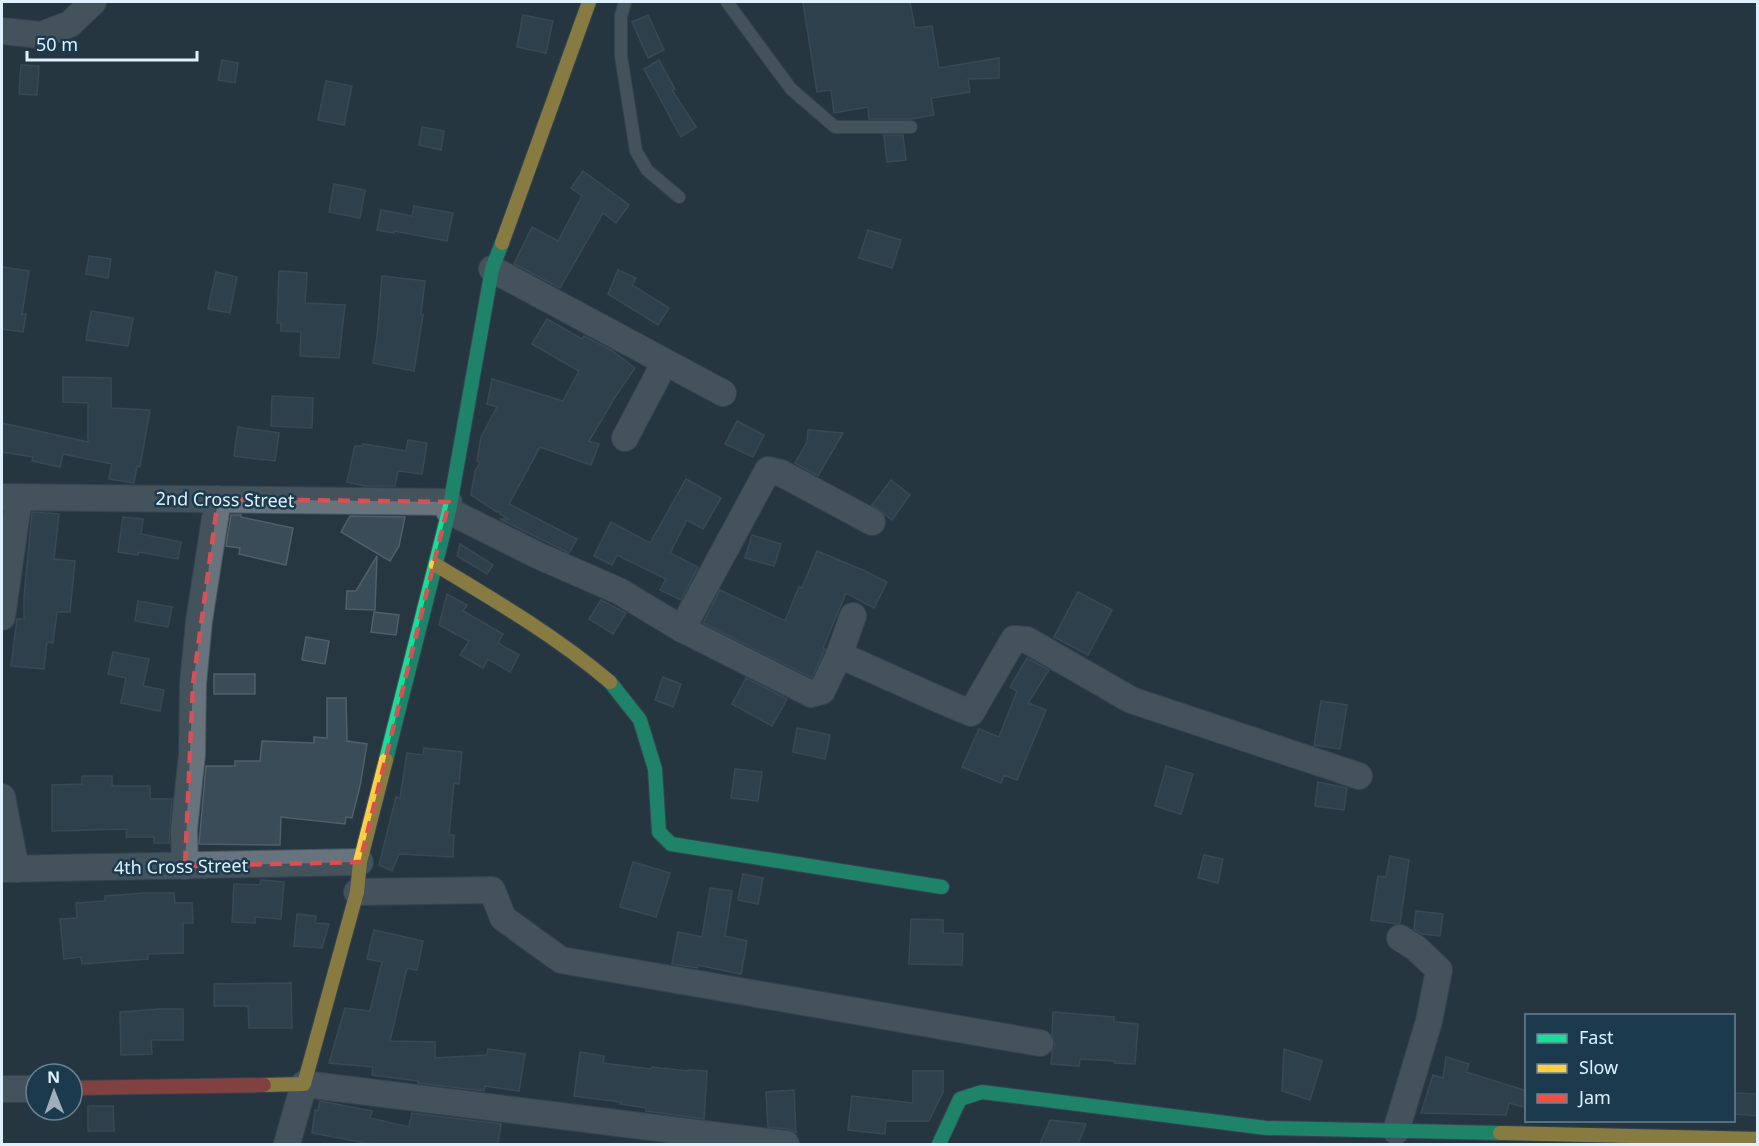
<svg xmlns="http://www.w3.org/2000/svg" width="1759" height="1146" viewBox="0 0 1759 1146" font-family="'Noto Sans',sans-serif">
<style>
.building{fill:#394c57;stroke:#515f69;stroke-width:1.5}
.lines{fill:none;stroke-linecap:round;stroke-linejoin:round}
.lane-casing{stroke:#46555e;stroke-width:14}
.street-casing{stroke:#46555e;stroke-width:28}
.fast-casing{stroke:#46555e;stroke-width:16}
.slow-casing{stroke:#46555e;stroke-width:16}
.jam-casing{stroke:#46555e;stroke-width:16}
.lane{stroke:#68747d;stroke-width:12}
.street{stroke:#68747d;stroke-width:26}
.fast{stroke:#16e098;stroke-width:14}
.slow{stroke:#ffcf43;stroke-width:14}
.jam{stroke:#f24e42;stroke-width:14}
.marked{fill:none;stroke:#d85053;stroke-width:4.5;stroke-dasharray:12 8;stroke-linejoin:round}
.labels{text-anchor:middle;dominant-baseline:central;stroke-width:5;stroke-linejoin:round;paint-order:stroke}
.street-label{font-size:18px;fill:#dff1fe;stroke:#1b3a4e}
</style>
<rect width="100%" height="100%" fill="#273742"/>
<g class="building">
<path d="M803,2H910L915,28L932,26L939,68L999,58V78L968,79L970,92L931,98L934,115L911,119H869L868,107L834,113L831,90L817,92Z"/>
<path d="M523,15L553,21L546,53L517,47Z"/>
<path d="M648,15L664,50L648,58L632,22Z"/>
<path d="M222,60L238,63L235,83L218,80Z"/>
<path d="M659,60L675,89L672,90L696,127L681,137L644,69Z"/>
<path d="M21,65L39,66L37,95L19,94Z"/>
<path d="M326,81L352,86L344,125L318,120Z"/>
<path d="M422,127L444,131L441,150L419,145Z"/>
<path d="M884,135H903L906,160L887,162Z"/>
<path d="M583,171L629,205L616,223L603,213L560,288L514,264L532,227L558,241L582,196L571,188Z"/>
<path d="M334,184L365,190L360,218L329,212Z"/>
<path d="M414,206L453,213L447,241L394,231V233L377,230L381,210L412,216Z"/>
<path d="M868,230L901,240L892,268L859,258Z"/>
<path d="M89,256L111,259L108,278L86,274Z"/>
<path d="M2,267L29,271L22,314H26L23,332L2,329Z"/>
<path d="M618,270L636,278L632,285L669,308L658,325L608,294Z"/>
<path d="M279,271L307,273L305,303L345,305L339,358L300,356L301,332L281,331V323H277Z"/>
<path d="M216,272L237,277L230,313L208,309Z"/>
<path d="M382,276L425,281L421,315H423L414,371L373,363L377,337Z"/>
<path d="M91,311L133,318L128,346L86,340Z"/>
<path d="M547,319L582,339L584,336L611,350L635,368L615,397L589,441L599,444L591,465L540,447L509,504L577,539L569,553L500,519H508L500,514L501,512H497L471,495L475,471L480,463L477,461L481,437L497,407L487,404L492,379L563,401L579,371L532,344Z"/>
<path d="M63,377L111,378V408L150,410L140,467L137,466L134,483L109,479L112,464L63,454L60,467L32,461L33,457L2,452V423L88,442V403L63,402Z"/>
<path d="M272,396L313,398L312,428L271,426Z"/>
<path d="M737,421L764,435L753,457L725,444Z"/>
<path d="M238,427L279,433L275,461L234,456Z"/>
<path d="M808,430L843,433L818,476L795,463L807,442Z"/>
<path d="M408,440L427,443L422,474L398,471L395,486H364L347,482L355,446H363V444L406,451Z"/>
<path d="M686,479L721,498L703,529L687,520L670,553L698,567L681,600L660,590L666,579L617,555L612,565L594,556L611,522L650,543Z"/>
<path d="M891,480L910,495L892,520L872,505Z"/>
<path d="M32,512L59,514L54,559L75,561L70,612H57L53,643L47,642L44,669L11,666L17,619H24V597Z"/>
<path d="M231,515H241V517L293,528L286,565L239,554L240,548L226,546Z"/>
<path d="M350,516L405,517L399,546L390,561L341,532Z"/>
<path d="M123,517L143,519L141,534L181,542L178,559L139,552L138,555L118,552Z"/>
<path d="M752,535L781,544L774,566L745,558Z"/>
<path d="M460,544L493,565L487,574L457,556Z"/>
<path d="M817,551L863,570L887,582L874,608L846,593L823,648L825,649L812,678L703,623L720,590L785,621L799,587L802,588Z"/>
<path d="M377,556L375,610L346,609L347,591H356Z"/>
<path d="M1078,592L1112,610L1088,655L1054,637Z"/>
<path d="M447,594L467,605L463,611L503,634L498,643L519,655L510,672L488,659L483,668L460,655L469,641L439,625Z"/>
<path d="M601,600L626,613L613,634L589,619Z"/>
<path d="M138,601L172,607L168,627L135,621Z"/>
<path d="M374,612L399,615L396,635L371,632Z"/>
<path d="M306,637L329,641L325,664L302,660Z"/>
<path d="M113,652L149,659L143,686L164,690L160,711L121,703L126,678L108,674Z"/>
<path d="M1027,658L1049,670L1028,703L1046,710L1017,780L1004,775L1001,783L962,767L979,729L999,737L1017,691L1010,687Z"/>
<rect x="214" y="674" width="41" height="20"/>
<path d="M663,677L681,684L673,707L655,700Z"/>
<path d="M746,678L787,699L772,726L732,704Z"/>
<path d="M327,698H346L347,741L367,744L360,786L352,818L346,817L345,824L281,817L280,845L199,844L206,766H235V761H260L262,741L314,743V737L327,738Z"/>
<path d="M1321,701L1347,705L1340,749L1314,745Z"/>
<path d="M797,728L830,735L825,759L793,752Z"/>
<path d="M424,748L462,752L459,784L454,783L449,835H454L453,857L399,854L392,871L379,865L396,797L400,798L407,753L423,755Z"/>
<path d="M1166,766L1193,774L1181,814L1155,806Z"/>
<path d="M735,769L762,772L758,801L731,798Z"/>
<path d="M82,776H112V786H150V799H172L169,843H154V837H126L127,829L52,831V785L82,784Z"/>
<path d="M1318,782L1347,788L1344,810L1315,806Z"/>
<path d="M1204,855L1223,859L1218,883L1198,878Z"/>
<path d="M1390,856L1409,860L1400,923L1397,924L1371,920L1378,876L1386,877Z"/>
<path d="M633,862L670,873L656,917L620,907Z"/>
<path d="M743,874L763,878L758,904L738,900Z"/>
<path d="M261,880L284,882L281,919L255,917V923L232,922L234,884L260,885Z"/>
<path d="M710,888L732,891L725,936L747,941L741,974L698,965L697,968L672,964L678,932L702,937Z"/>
<path d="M144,893H174L175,903H192L193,923H183V953L148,954V959L82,964L81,957L64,959L60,919L77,918L76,903L105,901V896Z"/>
<path d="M1416,911L1443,914L1440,936L1422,934L1414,929Z"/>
<path d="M297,914L316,916L315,923L329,924L322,948L294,946Z"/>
<path d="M911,919L943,920V933L963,934L962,965L909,964Z"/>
<path d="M374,930L423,941L417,970L407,968L390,1041L435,1042V1058L487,1055L488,1049L525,1054L519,1091L485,1086L484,1091L418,1083V1081L372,1075L373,1067L329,1063L345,1008L370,1011L382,962L367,959Z"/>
<path d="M291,983L292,1028H249L248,1006H214V984Z"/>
<path d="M159,1009H183V1040H151L152,1054L121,1055L120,1012Z"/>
<path d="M1053,1012L1114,1017V1022L1138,1024L1135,1064L1115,1063V1061L1080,1059L1079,1066L1051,1064L1052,1052L1055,1045L1052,1035Z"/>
<path d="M1284,1049L1322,1061L1310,1100L1282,1091Z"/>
<path d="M580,1052L604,1056L603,1063L651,1069L652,1067L688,1071V1070L707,1071L704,1119L646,1111V1108L620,1104L621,1102L574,1096Z"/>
<path d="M1446,1057L1469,1064L1466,1072L1527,1091V1108L1509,1103L1506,1115L1421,1113L1433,1075L1443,1078Z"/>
<path d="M913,1071H943V1092L929,1121H886L885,1134L848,1130L852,1096L913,1103Z"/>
<path d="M794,1090L796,1133L788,1129L768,1127L766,1092Z"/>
<path d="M1734,1093L1758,1094V1116L1734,1114Z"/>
<path d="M320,1101L372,1111L370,1118L409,1127L412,1113L501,1124L498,1144H371L312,1133L315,1110L318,1111Z"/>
<path d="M88,1106H113L114,1131H88Z"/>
<path d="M1050,1120L1086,1124L1078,1144H1040Z"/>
</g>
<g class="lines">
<defs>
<g id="lane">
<path d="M625,2L621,16V56L636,151L647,170L679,197"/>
<path d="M727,2L791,89L835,127H911"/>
</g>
<g id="street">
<path d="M2,31L41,35L70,24L93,2"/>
<path d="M492,269L723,393"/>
<path d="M625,438L665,362"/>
<path d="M2,497L449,502"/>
<path d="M449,511L537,555L619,591L682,629L811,694L822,691L839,655L853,616"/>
<path d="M2,617L19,497"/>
<path d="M682,629L768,470L781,473L872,522"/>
<path d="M839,655C884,674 926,695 971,713L1014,639L1027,640L1131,700L1359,776"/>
<path d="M2,797L16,869"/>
<path d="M185,866L184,830L192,754L193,684L199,621L218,499"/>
<path d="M2,869L360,862"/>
<path d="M357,892L492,890L503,918L561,960L1040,1043"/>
<path d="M2,1089H36"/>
<path d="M1396,1131L1429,1021L1439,970L1416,948L1400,938"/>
<path d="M287,1144L304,1084L786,1144"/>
</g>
<g id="fast">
<path d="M610,682L640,720L655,769L659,832L671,844L942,887"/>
<path d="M386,760L449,511L492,269L502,243"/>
<path d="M939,1144L960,1099L982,1092L1266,1128L1500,1133"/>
</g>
<g id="slow">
<path d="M502,243L589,2"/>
<path d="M436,565C496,601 557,637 610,682"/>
<path d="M264,1085L304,1084L357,892L360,862L386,760"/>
<path d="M1500,1133L1758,1139"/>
</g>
<path id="jam" d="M72,1088L264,1085"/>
</defs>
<use href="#lane" class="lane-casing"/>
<use href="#street" class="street-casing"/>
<use href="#fast" class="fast-casing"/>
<use href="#slow" class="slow-casing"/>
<use href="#jam" class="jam-casing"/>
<use href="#lane" class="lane"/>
<use href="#street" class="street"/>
<use href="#fast" class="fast"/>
<use href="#slow" class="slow"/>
<use href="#jam" class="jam"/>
</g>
<path d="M0 0H1759V1146H0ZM218,499L449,502L360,862L185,866L193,684Z" fill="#273742" fill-opacity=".55" fill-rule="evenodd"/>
<path class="marked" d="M218,499L449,502L360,862L185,866L193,684Z"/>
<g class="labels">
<g class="street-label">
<text transform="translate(225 499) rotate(1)">2nd Cross Street</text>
<text transform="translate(181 866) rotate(-1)">4th Cross Street</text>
</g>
</g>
<rect width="1759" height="1146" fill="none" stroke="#dff1fe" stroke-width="6"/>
<rect x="1525" y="1014" width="210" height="108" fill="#1b3a4e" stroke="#698394" stroke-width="1.5"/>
<rect x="1537" y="1034" width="30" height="9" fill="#16e098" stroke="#698394" stroke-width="1.5"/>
<text x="1579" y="1044" font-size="18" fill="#dff1fe">Fast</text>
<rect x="1537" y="1064" width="30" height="9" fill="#ffcf43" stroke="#698394" stroke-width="1.5"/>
<text x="1579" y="1074" font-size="18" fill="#dff1fe">Slow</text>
<rect x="1537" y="1094" width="30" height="9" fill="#f24e42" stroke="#698394" stroke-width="1.5"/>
<text x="1579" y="1104" font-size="18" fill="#dff1fe">Jam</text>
<g transform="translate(54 1092) rotate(359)"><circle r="28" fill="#1b3a4e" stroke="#698394" stroke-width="1.5"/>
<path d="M0-4.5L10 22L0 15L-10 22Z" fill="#9fb0bc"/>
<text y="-9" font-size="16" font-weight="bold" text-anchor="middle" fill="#dff1fe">N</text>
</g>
<path d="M27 51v9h170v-9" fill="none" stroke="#dff1fe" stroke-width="3"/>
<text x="36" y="51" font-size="18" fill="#dff1fe" stroke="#1b3a4e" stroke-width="4.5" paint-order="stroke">50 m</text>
</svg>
